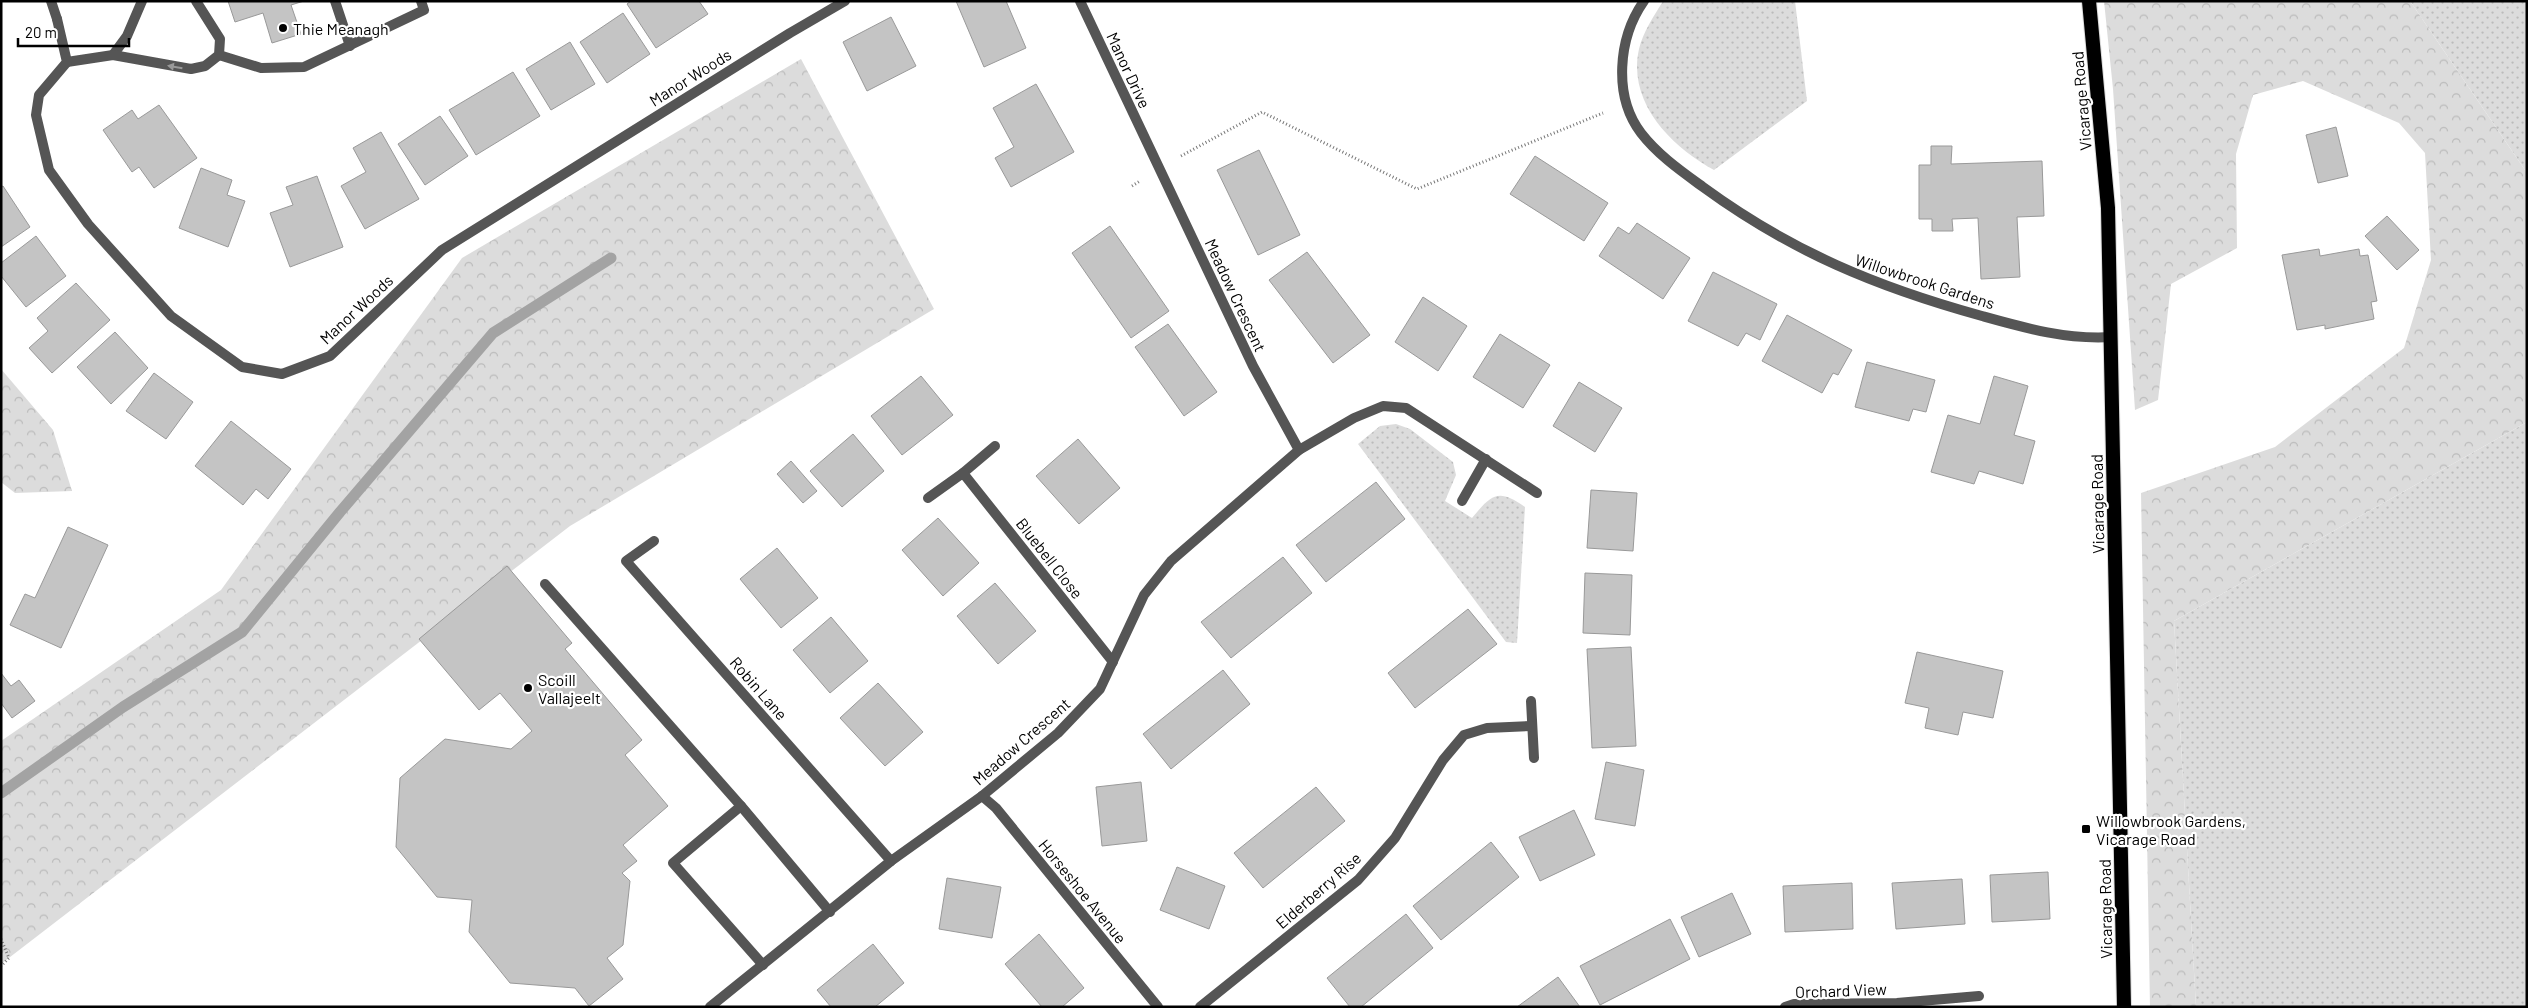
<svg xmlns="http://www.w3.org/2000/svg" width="2528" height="1008" viewBox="0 0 2528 1008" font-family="Barlow,sans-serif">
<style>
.grass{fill:url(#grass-dots)}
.forest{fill:url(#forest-crowns)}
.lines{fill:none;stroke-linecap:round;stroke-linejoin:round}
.stream{stroke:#a3a3a3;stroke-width:11}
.building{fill:#c4c4c4;stroke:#999}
.trunk-casing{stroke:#dbdbdb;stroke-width:16}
.path{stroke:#777;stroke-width:3;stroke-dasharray:1 2.5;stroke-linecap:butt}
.service{stroke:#555;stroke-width:10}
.minor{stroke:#555;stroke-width:10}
.trunk{stroke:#000;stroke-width:14}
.oneway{fill:#999}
.poi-dot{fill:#000;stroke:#fff;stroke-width:2}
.labels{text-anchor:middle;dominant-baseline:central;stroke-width:4.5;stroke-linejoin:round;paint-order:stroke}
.poi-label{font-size:16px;fill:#000;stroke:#fff;text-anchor:start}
.street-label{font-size:16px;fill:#000;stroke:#fff}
</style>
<defs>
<pattern id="grass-dots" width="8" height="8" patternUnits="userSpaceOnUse" patternTransform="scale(1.25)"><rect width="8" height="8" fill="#dcdcdc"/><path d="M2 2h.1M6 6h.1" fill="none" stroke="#bbb" stroke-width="1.8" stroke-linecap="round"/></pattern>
<pattern id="forest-crowns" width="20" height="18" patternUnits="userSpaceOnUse" patternTransform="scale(1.25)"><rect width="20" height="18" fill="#dcdcdc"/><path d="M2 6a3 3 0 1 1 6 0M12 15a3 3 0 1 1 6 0" fill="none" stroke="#bbb"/></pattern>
</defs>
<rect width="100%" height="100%" fill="#fff"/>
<g class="grass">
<path d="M1663,1H1795L1807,101L1714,170C1672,147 1627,103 1639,49C1643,32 1654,16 1663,1Z"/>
<path d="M2410,1H2527V173Z"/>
<path d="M2527,422V1007H2196L2174,621Z"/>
<path d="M1396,424L1410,429L1453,462L1456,475L1445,501L1472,518C1492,494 1498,488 1525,507L1517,643L1506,642L1358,444L1380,426Z"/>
</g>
<g class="forest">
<path d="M2104,1H2410L2527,173V422L2174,621L2196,1007H2150L2141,493L2275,447L2404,348L2431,260L2425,153L2399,123L2303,81L2253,95L2236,154L2237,248L2171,284L2158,400L2135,410L2113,89Z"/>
<path d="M801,59L934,309L570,526L1,964V741L221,590L462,258Z"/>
<path d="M1,369L53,430L72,491L15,493L1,482Z"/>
</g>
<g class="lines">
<path class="stream" d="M1,793L123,707L242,632L340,512L493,333L611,258"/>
</g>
<g class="building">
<path d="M228,1H304L291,5L301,34L272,43L263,13L235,22Z"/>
<path d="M631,1H699L708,14L656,48L627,4Z"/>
<path d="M956,1H1006L1026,48L984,67Z"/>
<path d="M623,13L650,54L607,83L580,42Z"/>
<path d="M891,17L916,66L867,91L843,42Z"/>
<path d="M570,42L595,84L551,110L526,69Z"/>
<path d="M513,72L540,116L476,155L449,110Z"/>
<path d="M1036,84L1074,152L1011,187L995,158L1014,147L993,108Z"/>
<path d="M159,105L197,158L154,188L139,167L132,172L103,130L132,110L138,119Z"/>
<path d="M440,116L468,156L425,185L398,144Z"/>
<path d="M2336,127L2348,176L2318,183L2306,135Z"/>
<path d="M381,132L419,199L365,229L341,186L366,172L353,148Z"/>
<path d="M1931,146H1952L1951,164L2042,161L2044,216L2017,217L2020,277L1981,279L1978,218L1952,219L1953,231H1932V219H1919V165H1931Z"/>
<path d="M1259,150L1300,235L1258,255L1217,170Z"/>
<path d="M1535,156L1608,203L1584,241L1510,194Z"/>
<path d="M201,168L232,180L227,195L245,201L228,247L179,228Z"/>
<path d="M317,176L343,247L290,267L270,213L293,205L286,187Z"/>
<path d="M3,186L30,227L1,247V187Z"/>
<path d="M2387,216L2419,250L2397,270L2365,236Z"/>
<path d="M1637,223L1690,258L1663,299L1599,256L1618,227L1629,234Z"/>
<path d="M1110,226L1169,311L1131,338L1072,253Z"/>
<path d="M36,236L66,276L26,307L1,276V263Z"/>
<path d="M2319,249L2320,256L2359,249L2360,256L2368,255L2377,301L2371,302L2374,319L2325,329V325L2297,330L2282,255Z"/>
<path d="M1307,252L1370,335L1333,363L1269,280Z"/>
<path d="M1713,272L1777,304L1760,340L1746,333L1738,346L1688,321Z"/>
<path d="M76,283L110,320L52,373L29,348L48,331L37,318Z"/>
<path d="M1423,297L1467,326L1438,371L1395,342Z"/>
<path d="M1787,315L1852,350L1838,375L1833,373L1822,393L1762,361Z"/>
<path d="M1168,324L1217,392L1184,416L1135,347Z"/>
<path d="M115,332L148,368L111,404L77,367Z"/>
<path d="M1500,334L1550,365L1523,408L1473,377Z"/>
<path d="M1867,362L1935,380L1926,412L1913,409L1909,421L1855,407Z"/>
<path d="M154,373L193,402L166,439L126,411Z"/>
<path d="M921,376L953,415L902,455L871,416Z"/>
<path d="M1994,376L2028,386L2014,435L2035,441L2023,484L1979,471L1974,484L1931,472L1948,415L1980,424Z"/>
<path d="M1579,382L1622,408L1595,452L1553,426Z"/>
<path d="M231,421L291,469L268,499L256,489L243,505L195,466Z"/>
<path d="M853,434L884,471L842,507L810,471Z"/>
<path d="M1078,439L1120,488L1079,524L1036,476Z"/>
<path d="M791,461L817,491L803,503L777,474Z"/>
<path d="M1376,482L1405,519L1326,582L1296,545Z"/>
<path d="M1591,490L1637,493L1633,551L1587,548Z"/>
<path d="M938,518L979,563L943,596L902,550Z"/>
<path d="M68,527L108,545L61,648L10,625L25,594L35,598Z"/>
<path d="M777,548L818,598L781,628L740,579Z"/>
<path d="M1283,557L1312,593L1231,658L1201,622Z"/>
<path d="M507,566L572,643L565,649L642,740L625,755L668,806L623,845L637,861L622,873L630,881L623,945L607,958L623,979L589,1006L575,988L510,983L469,932L472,900L437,897L396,847L400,778L445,739L511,749L532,731L500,693L479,710L419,639Z"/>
<path d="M1585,573L1632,575L1630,635L1583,633Z"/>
<path d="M995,583L1036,631L998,664L957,616Z"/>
<path d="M1468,609L1497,644L1415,708L1388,673Z"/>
<path d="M831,617L868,661L830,693L793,650Z"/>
<path d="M1631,647L1636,746L1592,748L1587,649Z"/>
<path d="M1917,652L2003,671L1993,718L1963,712L1958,735L1925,728L1929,708L1905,703Z"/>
<path d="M1223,670L1250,704L1171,769L1143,734Z"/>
<path d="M1,673L11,686L19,680L35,701L12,718L1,703Z"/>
<path d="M878,683L923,732L885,766L840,718Z"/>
<path d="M1606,762L1644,770L1635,826L1595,819Z"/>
<path d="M1141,782L1147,841L1102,846L1096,787Z"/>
<path d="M1316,787L1345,821L1263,888L1234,853Z"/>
<path d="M1574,810L1595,855L1540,881L1519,837Z"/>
<path d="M1491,842L1519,877L1441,940L1413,906Z"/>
<path d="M1177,867L1225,886L1209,929L1160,910Z"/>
<path d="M2048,872L2050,919L1992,922L1990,875Z"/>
<path d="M947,878L1001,887L992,938L939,929Z"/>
<path d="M1962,879L1965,924L1896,929L1892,883Z"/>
<path d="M1852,883L1853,929L1785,932L1783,886Z"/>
<path d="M1732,893L1751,934L1699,957L1681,917Z"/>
<path d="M1406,914L1433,948L1361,1007H1350L1327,978Z"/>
<path d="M1670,919L1690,959L1600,1005L1580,966Z"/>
<path d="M1039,934L1084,988L1062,1007H1042L1005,964Z"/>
<path d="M873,944L904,983L875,1007H831L817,990Z"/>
<path d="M1558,977L1580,1007H1517Z"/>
</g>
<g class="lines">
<defs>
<path id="trunk" d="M2089,1L2108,208L2124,1007"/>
</defs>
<use href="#trunk" class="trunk-casing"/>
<g class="path">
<path d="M1181,156L1262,112L1417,189L1603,113"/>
<path d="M1132,186L1140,181"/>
<path d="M1,939L9,958L1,966"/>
</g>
<g class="service">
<path d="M51,1L57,19"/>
<path d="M335,1L350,46"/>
<path d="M113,55L127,36L142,1"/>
<path d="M219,55L261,68L304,67L424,10L421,1"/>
<path d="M67,62L113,55L191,69L205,66L219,55L220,39L196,1"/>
<path d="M545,584L741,806L830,912"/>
<path d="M741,806L673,863L763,965"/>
</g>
<g class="minor">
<path d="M1644,1C1618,38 1613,96 1641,133C1658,155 1681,171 1703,187C1792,252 1877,287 1982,316C2025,328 2067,340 2112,337"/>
<path d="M57,19L67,62L39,95L36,115L49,170L88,224L171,316L242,367L282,374L330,356L442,250L790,33L845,1"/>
<path d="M1299,450L1354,418L1383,406L1406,408L1537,493"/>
<path d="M963,473L995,446"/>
<path d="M928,498L963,473L1113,662"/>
<path d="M1462,501L1486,459"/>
<path d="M654,541L626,561L891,861"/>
<path d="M1531,701L1534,758"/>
<path d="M982,796L996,808L1158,1007"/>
<path d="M710,1007L891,861L982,796L1058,733L1100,689L1144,595L1171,561L1299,450L1253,366L1080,1"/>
<path d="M1200,1007L1358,880L1395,838L1443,760L1464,735L1487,728L1532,726"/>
<path d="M1785,1007L1794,1004L1897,1003L1979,996"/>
</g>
<use href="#trunk" class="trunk"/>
</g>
<defs><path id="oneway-solid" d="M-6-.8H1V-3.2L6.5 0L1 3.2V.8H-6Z" transform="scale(1.25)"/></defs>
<use class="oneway" href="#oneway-solid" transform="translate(175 67) rotate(-170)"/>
<g class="poi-dot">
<circle cx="283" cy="28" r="5"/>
<circle cx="528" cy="688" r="5"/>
<rect x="2081" y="824" width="10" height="10" rx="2.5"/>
</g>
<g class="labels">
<g class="poi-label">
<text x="293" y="28">Thie Meanagh</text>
<text x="538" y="679">Scoill<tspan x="538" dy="18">Vallajeelt</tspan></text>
<text x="2096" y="820">Willowbrook Gardens,<tspan x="2096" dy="18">Vicarage Road</tspan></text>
</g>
<g class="street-label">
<text transform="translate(1129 70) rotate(65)">Manor Drive</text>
<text transform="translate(690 77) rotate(-32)">Manor Woods</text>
<text transform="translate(2081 101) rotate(-95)">Vicarage Road</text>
<text transform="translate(1925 281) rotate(18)">Willowbrook Gardens</text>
<text transform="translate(1236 295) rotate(65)">Meadow Crescent</text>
<text transform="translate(356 309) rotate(-43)">Manor Woods</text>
<text transform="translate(2097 504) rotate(-91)">Vicarage Road</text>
<text transform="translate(1050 558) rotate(52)">Bluebell Close</text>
<text transform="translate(759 688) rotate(49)">Robin Lane</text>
<text transform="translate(1021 741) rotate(-41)">Meadow Crescent</text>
<text transform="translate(1318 890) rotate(-41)">Elderberry Rise</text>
<text transform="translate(1083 891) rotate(51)">Horseshoe Avenue</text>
<text transform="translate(2105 909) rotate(-91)">Vicarage Road</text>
<text transform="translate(1841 990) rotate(-2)">Orchard View</text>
</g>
</g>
<rect width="2528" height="1008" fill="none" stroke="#000000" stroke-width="5"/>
<path d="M18 38v8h111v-8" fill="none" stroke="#000000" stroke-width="2.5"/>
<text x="25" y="38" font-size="15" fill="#000000" stroke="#ffffff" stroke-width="4" paint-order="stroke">20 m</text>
</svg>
